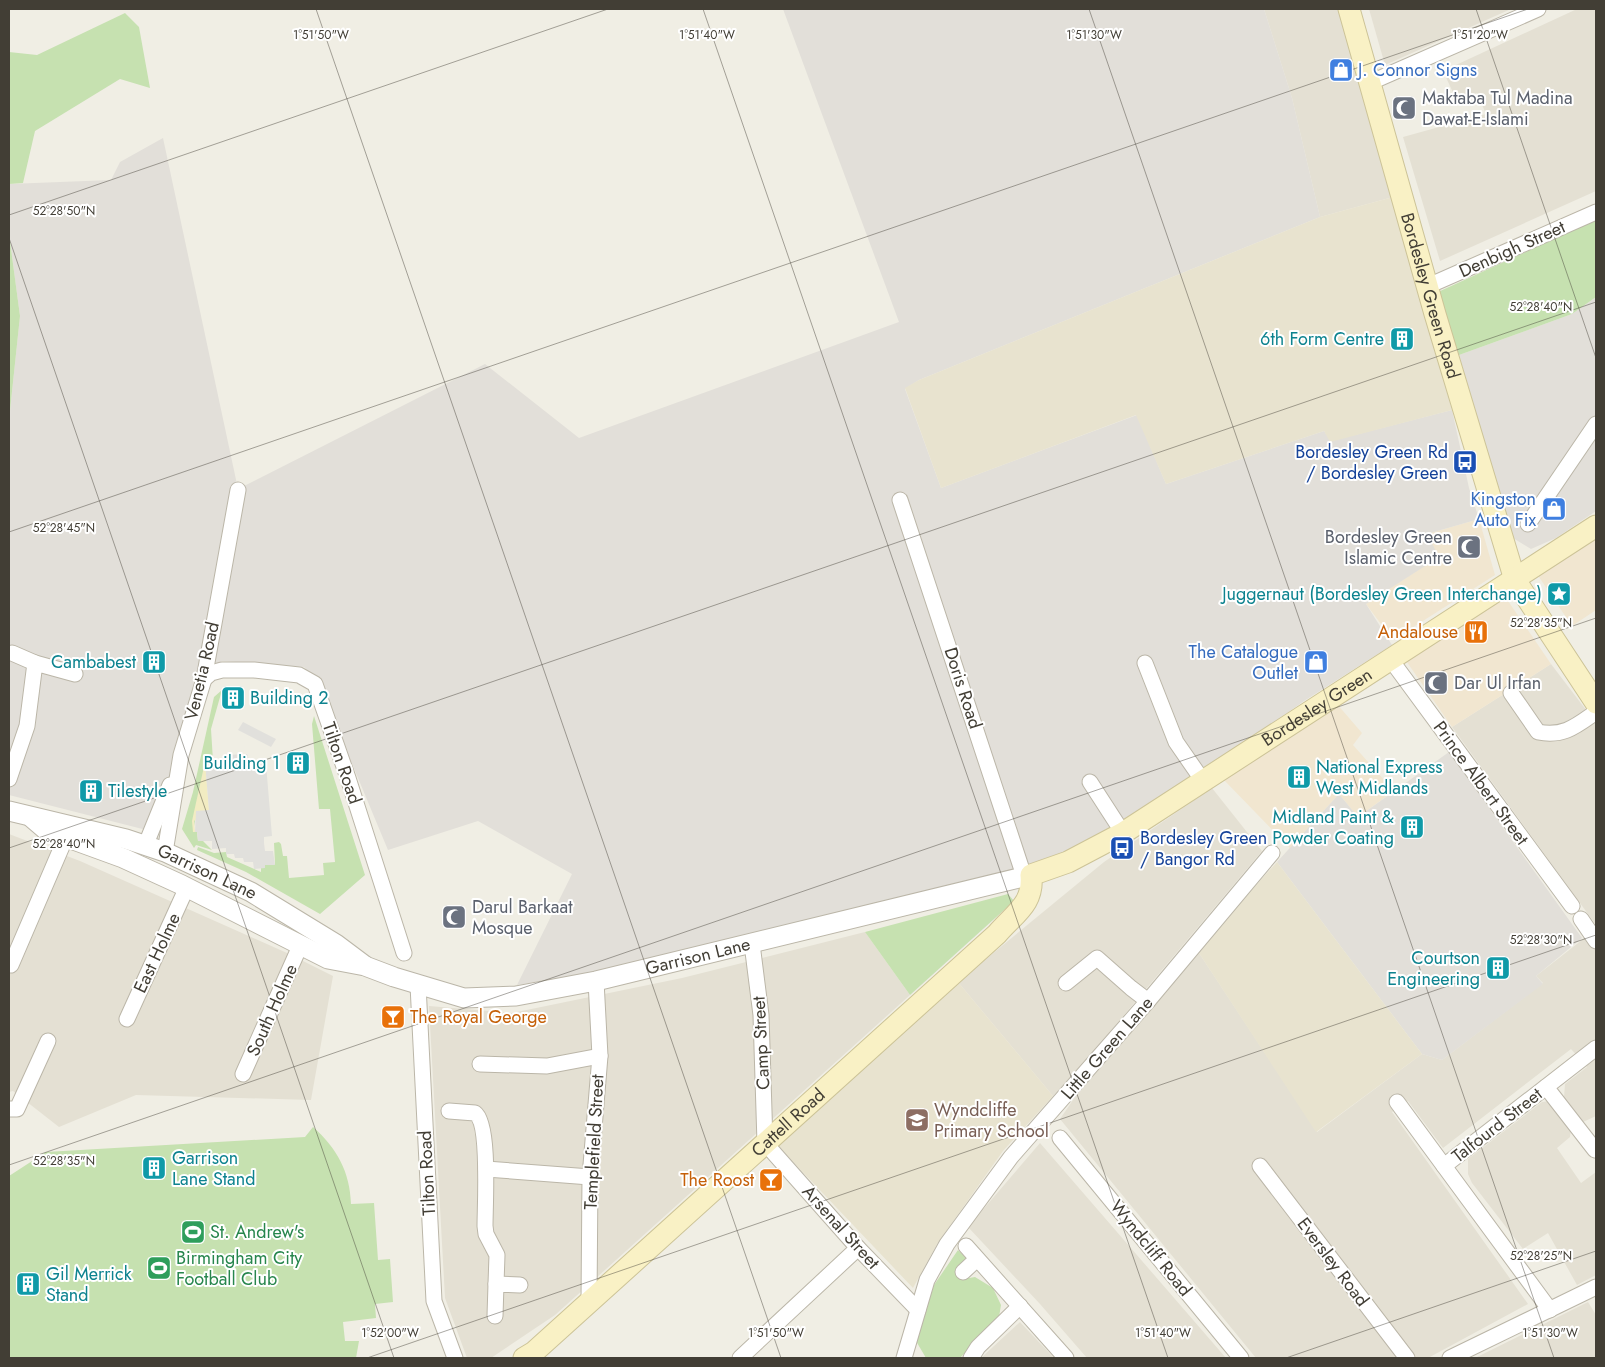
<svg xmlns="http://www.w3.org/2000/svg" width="1605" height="1367" viewBox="0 0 1605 1367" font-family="Jost,sans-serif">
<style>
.residential{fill:#e4e0d3}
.commercial{fill:#f1e6d0}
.industrial{fill:#e2dfd9}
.education{fill:#e8e3cf}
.green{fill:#c6e1b0}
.sand{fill:#f2ecc2}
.parking{fill:#e1e0dc}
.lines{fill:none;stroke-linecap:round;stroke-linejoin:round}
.minor-casing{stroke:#bbb6a8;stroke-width:17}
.tertiary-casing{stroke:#bbb6a8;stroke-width:21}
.secondary-casing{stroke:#ccc397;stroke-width:23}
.minor{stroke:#fff;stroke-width:15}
.tertiary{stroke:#fff;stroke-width:19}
.secondary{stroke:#f9f1c5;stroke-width:21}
.ticks{fill:none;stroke:#423e35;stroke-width:1;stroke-opacity:0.45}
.labels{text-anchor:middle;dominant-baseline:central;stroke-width:4;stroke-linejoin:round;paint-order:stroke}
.shop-label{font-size:18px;fill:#366cbe;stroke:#fff;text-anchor:end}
.worship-label{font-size:18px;fill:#5b616d;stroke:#fff;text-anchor:start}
.street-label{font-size:18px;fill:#423e35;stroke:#fff}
.culture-label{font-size:18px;fill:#0d838f;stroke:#fff;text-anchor:end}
.transit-label{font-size:18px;fill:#164399;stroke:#fff;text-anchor:end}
.food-label{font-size:18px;fill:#c56008;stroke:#fff;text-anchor:end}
.education-label{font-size:18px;fill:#785e54;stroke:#fff;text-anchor:start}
.leisure-label{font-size:18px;fill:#27864d;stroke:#fff;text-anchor:start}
.ticks-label{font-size:12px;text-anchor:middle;fill:#423e35;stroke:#fff;stroke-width:4;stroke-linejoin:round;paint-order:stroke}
</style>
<rect width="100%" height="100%" fill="#f0eee4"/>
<g class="residential">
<path d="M1264,9H1340L1393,197L1320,217L1292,98Z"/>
<path d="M1369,9H1511L1385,65Z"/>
<path d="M1577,9H1596V191L1440,261L1403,137L1486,114L1477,93L1456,99L1443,71Z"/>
<path d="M1551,664L1596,723V925L1452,727Z"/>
<path d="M1212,788L1262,851L1088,1058L1053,1096L958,982L1104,862Z"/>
<path d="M9,834L80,861L287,953L333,976L311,1100L136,1095L59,1127L13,1091L9,1092Z"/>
<path d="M1596,929V1116L1583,1122L1564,1098L1565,1084L1587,1067L1571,1049L1443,1148L1408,1101L1392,1112L1528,1304L1428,1358H1256L1060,1119L1073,1100L1197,950L1317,1132L1422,1054L1442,1060L1543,983L1536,976Z"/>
<path d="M865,932L910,995L555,1315L491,1358H467L445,1298L429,1006L512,1013L682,978Z"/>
<path d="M1550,1101L1571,1129L1570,1137L1557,1148L1581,1183L1596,1172V1275L1577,1285L1548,1233L1523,1249L1472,1183L1468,1174V1159L1542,1102Z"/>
<path d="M1040,1143L1226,1358H1087L1040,1304L968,1227Z"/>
<path d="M1588,1302L1596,1315V1358H1475Z"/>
<path d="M1020,1322L1054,1358H981Z"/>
</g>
<g class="commercial">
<path d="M1479,519L1495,575L1393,640L1366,604L1438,557L1427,534Z"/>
<path d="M1596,534V610L1572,626L1537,574Z"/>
<path d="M1504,595L1551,664L1452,727L1402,655Z"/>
<path d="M1337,704L1362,733L1353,745L1394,791L1358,817L1339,794L1290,848L1223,779Z"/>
</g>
<g class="industrial">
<path d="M783,9H1264L1292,98L1320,217L919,380L905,389L941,488L1137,415L1166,484L1324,431L1331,441L1452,410L1469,488L1479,519L1427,534L1439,557L1366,604L1392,645L1304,701L1223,758L1082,848L953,887L610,969L517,985L572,874L478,821L388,850L318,682L304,667L222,661L201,677L166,835L9,795V420L20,316L9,234V184L111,180L120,162L163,138L238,489L485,364L579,438L899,322Z"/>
<path d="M1596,297V511L1556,538L1531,549L1513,538L1459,355L1572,314Z"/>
<path d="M1449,752L1582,938L1536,976L1543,984L1442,1060L1422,1054L1277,862L1339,794L1358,817Z"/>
</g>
<g class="education">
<path d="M1393,197L1452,410L1330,442L1324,431L1166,484L1136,415L941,488L905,388L919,380L1320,217Z"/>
<path d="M1277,862L1422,1054L1316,1132L1197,950Z"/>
<path d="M958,982L1053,1096L1003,1151L937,1244L913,1288L776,1144Z"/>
</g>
<g class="green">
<path d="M125,13L139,27L150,88L120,79L35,131L23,183L9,184V52L37,55Z"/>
<path d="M1596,220V297L1572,314L1459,355L1438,292Z"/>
<path d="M9,234L20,316L9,420Z"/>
<path d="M222,690L211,729L213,761L205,763L193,832H197L198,841H203L212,850L196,845L194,848L182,829L193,792L214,697Z"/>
<path d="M314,716L365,875L320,914L246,872L197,850L198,847L214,853L226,852L227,857L261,872V868H265V865L275,864L274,843L279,842L281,844L283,856H287L289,878L324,875L323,863L335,862L330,809H319L312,724Z"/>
<path d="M1008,894L1014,901L910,995L865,932Z"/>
<path d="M313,1127C337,1148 350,1172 351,1204L374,1203L378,1260L390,1259L393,1302L375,1304L376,1318L343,1322L345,1341H359L356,1358H9V1176L46,1152L305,1137Z"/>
<path d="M958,1250L966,1258L958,1266L963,1279L975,1277L993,1288L1001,1305L999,1317L960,1358H926L916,1341L934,1285Z"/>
</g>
<path class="sand" d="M205,762L209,810L194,821L195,832H193L192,821Z"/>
<g class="parking">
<path d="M243,722L276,739L271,747L238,730Z"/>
<path d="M247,754L251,765L266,764L272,836L264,837V843L265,851H273L275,865H265V868L254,869L253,862H244L243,858H235L234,854H226V848L212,849V841H198L197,832H195L196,811L209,810L205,762L213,761L224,765V755Z"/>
</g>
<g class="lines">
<defs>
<g id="minor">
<path d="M1369,83L1538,9"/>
<path d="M1428,286L1596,212"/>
<path d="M900,500L1024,876"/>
<path d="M1528,524L1596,424"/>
<path d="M12,653L35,663"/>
<path d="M1391,660L1572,906"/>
<path d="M1145,663L1176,742L1203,781"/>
<path d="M204,679L211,673L222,670H254L299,675L315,684L348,778L404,953"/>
<path d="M1511,693L1538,732C1564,737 1576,726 1596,712"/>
<path d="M9,779L27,726L35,663L75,674"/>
<path d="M1090,782L1123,833"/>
<path d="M146,844L170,785"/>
<path d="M165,852L181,755L204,679L238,490"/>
<path d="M1581,919L1596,941"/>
<path d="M752,944L761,1015L765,1143L858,1248L918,1310"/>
<path d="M11,965L66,837"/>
<path d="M1066,983L1097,958L1131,988L1148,1001"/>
<path d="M418,985L434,1301L455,1358"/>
<path d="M127,1019L187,887"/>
<path d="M480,1064L547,1066L600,1056"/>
<path d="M243,1074L300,946"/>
<path d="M1546,1087L1595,1150"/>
<path d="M1397,1102L1444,1166"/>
<path d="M9,1109H17L48,1041"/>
<path d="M449,1111L475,1113C490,1123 485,1205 485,1226L486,1234L497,1255L496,1284"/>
<path d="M1060,1138L1241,1358"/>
<path d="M1260,1166L1407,1358"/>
<path d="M486,1169L590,1177"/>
<path d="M966,1246L1066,1358"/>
<path d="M963,1272L977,1259"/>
<path d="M589,1303L590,1177L600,1056L596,981"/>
<path d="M1550,1310L1444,1166L1596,1048"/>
<path d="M495,1316L496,1284L520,1285"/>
<path d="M740,1358L858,1248"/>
<path d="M904,1358L927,1280L947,1244L1011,1157L1148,1001L1272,853"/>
<path d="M971,1358L978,1347L1020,1306"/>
<path d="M1450,1358L1596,1287"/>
</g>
<g id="tertiary">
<path id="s1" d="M9,811L126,839L165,852L251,892L336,944L364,965"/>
<path id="s2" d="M32,818L46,830L123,858L182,885L328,959L365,966L394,977L464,998L516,996L596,981L1031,875"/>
</g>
<g id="secondary">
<path id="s3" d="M1349,9L1435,314L1515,580L1596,703"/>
<path id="s4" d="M524,1358L534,1352L997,934C1015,913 1034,904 1031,875L1068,862L1123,833L1596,526"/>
</g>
</defs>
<use href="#minor" class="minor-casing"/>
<use href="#tertiary" class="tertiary-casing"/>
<use href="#secondary" class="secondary-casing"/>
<use href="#minor" class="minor"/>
<use href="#tertiary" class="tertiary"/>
<use href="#secondary" class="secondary"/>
</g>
<path class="ticks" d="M316,9L781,1358M703,9L1168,1358M1089,9L1554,1358M1476,9L1596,358M9,215L608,9M9,238L394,1358M9,532L1528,9M9,848L1596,302M9,1165L1596,618M367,1358L1596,935M1286,1358L1596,1251"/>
<defs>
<symbol id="shop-square" viewBox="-11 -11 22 22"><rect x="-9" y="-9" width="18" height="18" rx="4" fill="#3f7fe0" stroke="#fff"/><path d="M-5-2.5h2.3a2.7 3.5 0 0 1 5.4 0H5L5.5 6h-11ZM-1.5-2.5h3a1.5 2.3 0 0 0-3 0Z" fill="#fff"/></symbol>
<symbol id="mosque-square" viewBox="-11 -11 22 22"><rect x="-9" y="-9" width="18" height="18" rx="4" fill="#6b7280" stroke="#fff"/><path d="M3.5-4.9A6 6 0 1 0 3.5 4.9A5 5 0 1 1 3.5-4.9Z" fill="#fff"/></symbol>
<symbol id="building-square" viewBox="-11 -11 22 22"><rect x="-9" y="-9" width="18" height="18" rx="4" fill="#0f9aa8" stroke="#fff"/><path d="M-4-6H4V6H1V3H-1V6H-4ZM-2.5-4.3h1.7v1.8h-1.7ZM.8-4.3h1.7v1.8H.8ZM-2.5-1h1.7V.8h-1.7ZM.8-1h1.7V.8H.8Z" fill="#fff"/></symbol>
<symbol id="bus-square" viewBox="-11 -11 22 22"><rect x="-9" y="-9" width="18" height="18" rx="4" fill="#1a4fb4" stroke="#fff"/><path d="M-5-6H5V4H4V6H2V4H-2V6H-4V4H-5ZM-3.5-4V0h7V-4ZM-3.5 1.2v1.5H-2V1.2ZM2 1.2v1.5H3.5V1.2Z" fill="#fff"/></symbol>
<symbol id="sight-square" viewBox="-11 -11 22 22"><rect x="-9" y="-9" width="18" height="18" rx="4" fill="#0f9aa8" stroke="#fff"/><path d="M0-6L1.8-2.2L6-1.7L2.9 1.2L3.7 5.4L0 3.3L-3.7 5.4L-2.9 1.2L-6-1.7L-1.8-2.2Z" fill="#fff"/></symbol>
<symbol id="restaurant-square" viewBox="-11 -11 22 22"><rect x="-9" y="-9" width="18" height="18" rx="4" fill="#e8710a" stroke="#fff"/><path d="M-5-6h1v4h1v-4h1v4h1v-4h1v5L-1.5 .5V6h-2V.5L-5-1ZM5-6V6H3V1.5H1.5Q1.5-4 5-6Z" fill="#fff"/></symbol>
<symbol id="bar-square" viewBox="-11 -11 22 22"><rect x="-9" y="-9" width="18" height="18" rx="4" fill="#e8710a" stroke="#fff"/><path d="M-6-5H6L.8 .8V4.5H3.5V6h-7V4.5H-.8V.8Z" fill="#fff"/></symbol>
<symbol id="school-square" viewBox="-11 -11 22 22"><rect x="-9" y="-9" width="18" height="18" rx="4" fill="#8d6e63" stroke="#fff"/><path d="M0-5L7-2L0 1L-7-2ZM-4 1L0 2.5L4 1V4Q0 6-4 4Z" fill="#fff"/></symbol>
<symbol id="stadium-square" viewBox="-11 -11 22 22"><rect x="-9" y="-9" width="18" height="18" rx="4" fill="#2e9e5b" stroke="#fff"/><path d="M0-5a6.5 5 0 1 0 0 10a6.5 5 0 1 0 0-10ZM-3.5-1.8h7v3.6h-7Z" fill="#fff"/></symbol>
</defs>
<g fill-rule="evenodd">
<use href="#shop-square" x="1327" y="56" width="28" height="28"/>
<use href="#mosque-square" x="1390" y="94" width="28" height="28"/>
<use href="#building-square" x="1388" y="325" width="28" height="28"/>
<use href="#bus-square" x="1451" y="448" width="28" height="28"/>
<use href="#shop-square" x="1540" y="495" width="28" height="28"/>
<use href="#mosque-square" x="1455" y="533" width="28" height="28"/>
<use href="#sight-square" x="1545" y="580" width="28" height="28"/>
<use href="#restaurant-square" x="1462" y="618" width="28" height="28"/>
<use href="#building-square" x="140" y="648" width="28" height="28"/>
<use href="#shop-square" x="1302" y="648" width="28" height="28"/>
<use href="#mosque-square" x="1422" y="669" width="28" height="28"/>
<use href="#building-square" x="219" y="684" width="28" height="28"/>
<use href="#building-square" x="284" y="749" width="28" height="28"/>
<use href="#building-square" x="1285" y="763" width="28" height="28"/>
<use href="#building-square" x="77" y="777" width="28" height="28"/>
<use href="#building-square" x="1398" y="813" width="28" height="28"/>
<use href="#bus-square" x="1108" y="834" width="28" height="28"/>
<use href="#mosque-square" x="440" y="903" width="28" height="28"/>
<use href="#building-square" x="1484" y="954" width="28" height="28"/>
<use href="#bar-square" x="379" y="1003" width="28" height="28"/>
<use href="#school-square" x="903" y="1106" width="28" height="28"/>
<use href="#building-square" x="140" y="1154" width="28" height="28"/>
<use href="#bar-square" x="757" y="1166" width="28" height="28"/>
<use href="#stadium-square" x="179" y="1218" width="28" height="28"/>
<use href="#stadium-square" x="145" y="1254" width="28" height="28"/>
<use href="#building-square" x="14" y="1270" width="28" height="28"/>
</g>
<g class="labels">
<g class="shop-label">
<text x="1358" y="70" text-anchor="start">J. Connor Signs</text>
<text x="1536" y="499">Kingston<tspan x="1536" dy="21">Auto Fix</tspan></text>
<text x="1298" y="652">The Catalogue<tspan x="1298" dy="21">Outlet</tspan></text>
</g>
<g class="worship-label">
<text x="1422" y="98">Maktaba Tul Madina<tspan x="1422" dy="21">Dawat-E-Islami</tspan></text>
<text x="1452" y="537" text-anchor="end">Bordesley Green<tspan x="1452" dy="21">Islamic Centre</tspan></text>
<text x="1454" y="683">Dar Ul Irfan</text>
<text x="472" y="907">Darul Barkaat<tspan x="472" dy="21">Mosque</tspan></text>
</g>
<g class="street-label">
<text transform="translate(1512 249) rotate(-24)">Denbigh Street</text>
<text stroke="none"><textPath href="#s3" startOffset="298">Bordesley Green Road</textPath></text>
<text transform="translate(202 671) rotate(-77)">Venetia Road</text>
<text transform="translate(963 688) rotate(72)">Doris Road</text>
<text stroke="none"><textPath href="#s4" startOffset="1039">Bordesley Green</textPath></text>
<text transform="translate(342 763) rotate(71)">Tilton Road</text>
<text transform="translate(1481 783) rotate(54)">Prince Albert Street</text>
<text stroke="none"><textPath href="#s1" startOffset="208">Garrison Lane</textPath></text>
<text transform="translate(157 953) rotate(-65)">East Holme</text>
<text stroke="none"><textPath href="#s2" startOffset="709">Garrison Lane</textPath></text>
<text transform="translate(272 1010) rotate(-66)">South Holme</text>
<text transform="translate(761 1043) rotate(-93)">Camp Street</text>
<text transform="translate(1107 1048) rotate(-49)">Little Green Lane</text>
<text stroke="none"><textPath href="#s4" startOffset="354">Cattell Road</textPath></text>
<text transform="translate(1497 1125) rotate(-38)">Talfourd Street</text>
<text transform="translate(594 1142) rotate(-87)">Templefield Street</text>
<text transform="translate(427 1173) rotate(-93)">Tilton Road</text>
<text transform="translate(841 1227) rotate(48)">Arsenal Street</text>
<text transform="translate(1151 1248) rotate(51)">Wyndcliff Road</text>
<text transform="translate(1333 1262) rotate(53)">Eversley Road</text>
</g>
<g class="culture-label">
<text x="1384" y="339">6th Form Centre</text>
<text x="1542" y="594">Juggernaut (Bordesley Green Interchange)</text>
<text x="136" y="662">Cambabest</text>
<text x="250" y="698" text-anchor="start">Building 2</text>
<text x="280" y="763">Building 1</text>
<text x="1316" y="767" text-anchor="start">National Express<tspan x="1316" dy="21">West Midlands</tspan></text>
<text x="108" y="791" text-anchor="start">Tilestyle</text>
<text x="1394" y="817">Midland Paint &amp;<tspan x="1394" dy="21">Powder Coating</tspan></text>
<text x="1480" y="958">Courtson<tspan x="1480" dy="21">Engineering</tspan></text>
<text x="172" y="1158" text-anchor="start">Garrison<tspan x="172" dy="21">Lane Stand</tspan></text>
<text x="46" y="1274" text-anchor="start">Gil Merrick<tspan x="46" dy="21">Stand</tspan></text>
</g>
<g class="transit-label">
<text x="1448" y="452">Bordesley Green Rd<tspan x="1448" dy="21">/ Bordesley Green</tspan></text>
<text x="1140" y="838" text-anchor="start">Bordesley Green<tspan x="1140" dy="21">/ Bangor Rd</tspan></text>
</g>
<g class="food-label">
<text x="1458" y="632">Andalouse</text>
<text x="410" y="1017" text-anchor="start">The Royal George</text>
<text x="754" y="1180">The Roost</text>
</g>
<g class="education-label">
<text x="934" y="1110">Wyndcliffe<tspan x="934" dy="21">Primary School</tspan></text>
</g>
<g class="leisure-label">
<text x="210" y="1232">St. Andrew's</text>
<text x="176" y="1258">Birmingham City<tspan x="176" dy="21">Football Club</tspan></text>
</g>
</g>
<g class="ticks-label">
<text x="321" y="39">1°51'50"W</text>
<text x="707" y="39">1°51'40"W</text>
<text x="1094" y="39">1°51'30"W</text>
<text x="1480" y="39">1°51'20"W</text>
<text x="64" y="215">52°28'50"N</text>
<text x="1541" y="311">52°28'40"N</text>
<text x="64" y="532">52°28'45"N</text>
<text x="1541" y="627">52°28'35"N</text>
<text x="64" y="848">52°28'40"N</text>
<text x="1541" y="944">52°28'30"N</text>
<text x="64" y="1165">52°28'35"N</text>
<text x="1541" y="1260">52°28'25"N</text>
<text x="390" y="1337">1°52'00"W</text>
<text x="776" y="1337">1°51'50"W</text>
<text x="1163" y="1337">1°51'40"W</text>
<text x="1550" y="1337">1°51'30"W</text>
</g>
<rect width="1605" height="1367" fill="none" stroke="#423e35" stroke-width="20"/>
</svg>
